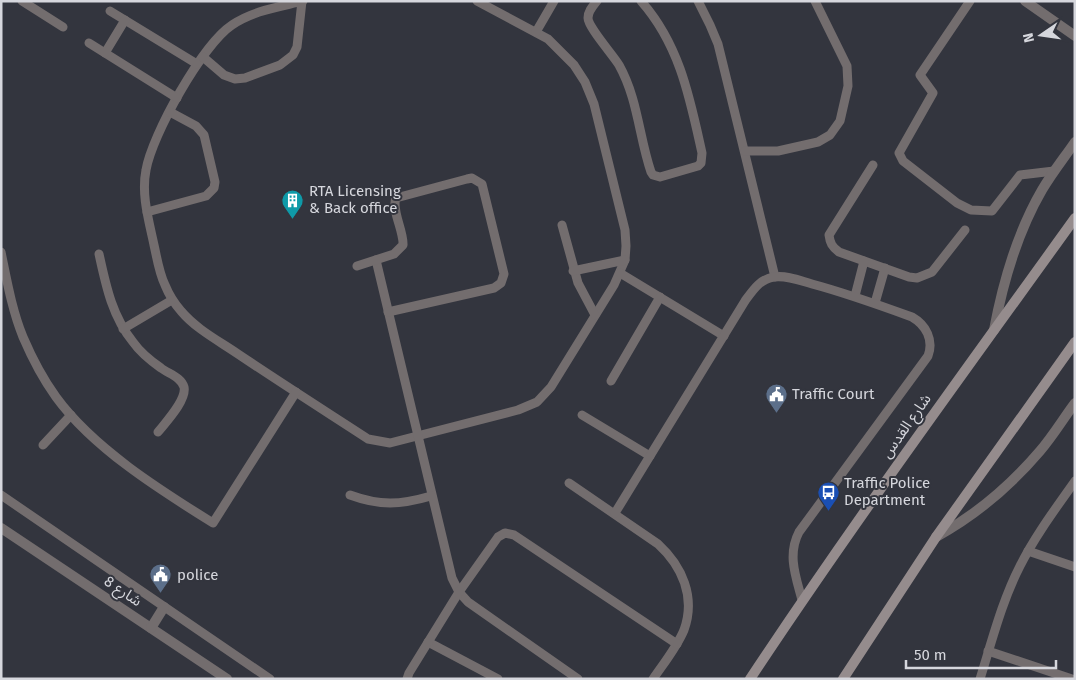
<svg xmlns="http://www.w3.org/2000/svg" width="1076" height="680" viewBox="0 0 1076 680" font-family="'Fira Sans','Noto Sans Arabic',sans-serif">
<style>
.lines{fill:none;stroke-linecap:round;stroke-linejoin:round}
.service{stroke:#736d6e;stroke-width:9}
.minor{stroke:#736d6e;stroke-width:10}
.tertiary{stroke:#736d6e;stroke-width:10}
.secondary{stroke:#958c8d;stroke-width:10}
.labels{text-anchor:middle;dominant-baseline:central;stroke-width:4;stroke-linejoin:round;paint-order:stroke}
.poi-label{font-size:15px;fill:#d6d7dd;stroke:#33353e;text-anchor:start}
.street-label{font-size:15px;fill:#d6d7dd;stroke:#33353e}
</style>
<rect width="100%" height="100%" fill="#33353e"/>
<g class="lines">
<g class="service">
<path d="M22,1L63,27"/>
<path d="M303,1C279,7 252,11 232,25C202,45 152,135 146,170C141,195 149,221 154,245C157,258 159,273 165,285C169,295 174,303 181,311C196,329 219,341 238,354C281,383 325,411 368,439L390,443L518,410L537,402L551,387L614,285L625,260L626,246L625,230L594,104L585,82L574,65L548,39L477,1"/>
<path d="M597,1C593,6 588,11 588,18C588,27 613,55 619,65C638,99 639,137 651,172L653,175L660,177L698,166L701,163L702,153C690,99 680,45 641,1"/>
<path d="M698,1L710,25L718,44L775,277"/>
<path d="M970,1L920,75L933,93L899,153L903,161L957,203L971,210L992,211L1020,175L1054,171"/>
<path d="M110,11L197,64"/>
<path d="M536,32L554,1"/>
<path d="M89,43L177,98"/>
<path d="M105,53L125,20"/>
<path d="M203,57L224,75L235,79L245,78L280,65L293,55L297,47L302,1"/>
<path d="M745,151H778L818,142L830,135L840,121L848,86L847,66L815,1"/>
<path d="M873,165L829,235C830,243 832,247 839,252L909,277L917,278L932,272L965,230"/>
<path d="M147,212L206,196L214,188L215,182L204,135L196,126L170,112"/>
<path d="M562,225L578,283L595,315"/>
<path d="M1,252C7,281 12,310 23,337C32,358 43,379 56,397C93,448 160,490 213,523L296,392"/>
<path d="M99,254C106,286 112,316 133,342C140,352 151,361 161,368C169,374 181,377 184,387C187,400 166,422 158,432"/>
<path d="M376,260L452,578L459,592L468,602L578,679"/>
<path d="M357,266L394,254L403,245C404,231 391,210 396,198L467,179L472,178L482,184L504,274L501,283L494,288L388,312"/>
<path d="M573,271L625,260"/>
<path d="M620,273L724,336"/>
<path d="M855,296L864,261"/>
<path d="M875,303L885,268"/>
<path d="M123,329L172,300"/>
<path d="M611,381L660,297"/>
<path d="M582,415L650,456"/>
<path d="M43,445L71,415"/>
<path d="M569,483L658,544C682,566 696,597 684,630C677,647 664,663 653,679"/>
<path d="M1,495L270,679"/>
<path d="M350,495C380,506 400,505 431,496"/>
<path d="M615,513L745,301C753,290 760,279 774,277C787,275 801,281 812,284C846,293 879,305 912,317C926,325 934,340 928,356L799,532C787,555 796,577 802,600"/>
<path d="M1028,551L1075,567"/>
<path d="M428,642L498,679"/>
<path d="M988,651L1072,679"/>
<path d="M407,679L409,673L459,592L498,537L505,533L514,535L677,644"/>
<path d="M980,679C992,641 1002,601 1020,566C1035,536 1056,508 1075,481"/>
</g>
<g class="minor">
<path d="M1025,1L1075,36"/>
<path d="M994,330C1003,282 1017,233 1042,190C1052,173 1064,158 1075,142"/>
</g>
<g class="tertiary">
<path d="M1,528L227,679"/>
<path d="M936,537C976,515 1011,485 1040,451C1053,436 1063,419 1075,403"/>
<path d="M151,628L164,607"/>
</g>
<g class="secondary">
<path d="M750,679C854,522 965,371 1075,218"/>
<path d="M843,679L936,537L1075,342"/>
</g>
</g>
<defs>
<symbol id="building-pin" viewBox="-11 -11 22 30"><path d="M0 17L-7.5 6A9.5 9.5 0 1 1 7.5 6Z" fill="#0f9aa8" stroke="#33353e"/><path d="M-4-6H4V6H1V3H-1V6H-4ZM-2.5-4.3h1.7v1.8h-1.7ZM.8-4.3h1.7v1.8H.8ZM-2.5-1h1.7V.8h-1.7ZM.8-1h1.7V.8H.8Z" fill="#fff"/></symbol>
<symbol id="civic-pin" viewBox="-11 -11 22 30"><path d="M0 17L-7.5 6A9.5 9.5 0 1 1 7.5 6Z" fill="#5c6f8a" stroke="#33353e"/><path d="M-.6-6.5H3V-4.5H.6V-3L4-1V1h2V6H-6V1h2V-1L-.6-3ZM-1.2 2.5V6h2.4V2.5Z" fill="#fff"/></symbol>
<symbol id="bus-pin" viewBox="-11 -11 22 30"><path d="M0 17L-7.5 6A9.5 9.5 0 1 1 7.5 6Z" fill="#1a4fb4" stroke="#33353e"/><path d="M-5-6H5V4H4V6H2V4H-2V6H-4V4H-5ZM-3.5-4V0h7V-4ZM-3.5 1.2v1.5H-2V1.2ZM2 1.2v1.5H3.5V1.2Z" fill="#fff"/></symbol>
</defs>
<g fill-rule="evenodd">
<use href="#building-pin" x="280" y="188" width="25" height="34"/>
<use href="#civic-pin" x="764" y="382" width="25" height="34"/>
<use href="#bus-pin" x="816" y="480" width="25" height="34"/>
<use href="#civic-pin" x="148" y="562" width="25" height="34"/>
</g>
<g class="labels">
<g class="poi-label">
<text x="309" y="191">RTA Licensing<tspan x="309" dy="17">&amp; Back office</tspan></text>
<text x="792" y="394">Traffic Court</text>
<text x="844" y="483">Traffic Police<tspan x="844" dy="17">Department</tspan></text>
<text x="177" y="575">police</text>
</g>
<g class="street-label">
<text transform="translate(906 426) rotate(-55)">شارع القدس</text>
<text transform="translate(123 591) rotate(34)">شارع 8</text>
</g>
</g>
<rect width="1076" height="680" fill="none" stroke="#d6d7dd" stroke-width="5"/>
<g transform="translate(1041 35) rotate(257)" stroke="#33353e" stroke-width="4" paint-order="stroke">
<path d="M0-4L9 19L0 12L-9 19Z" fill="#d6d7dd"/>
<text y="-8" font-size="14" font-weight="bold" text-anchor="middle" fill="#d6d7dd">N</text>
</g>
<path d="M906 660v8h150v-8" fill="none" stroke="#d6d7dd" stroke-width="2.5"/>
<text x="914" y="660" font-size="15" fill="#d6d7dd" stroke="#33353e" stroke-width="4" paint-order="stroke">50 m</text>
</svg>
